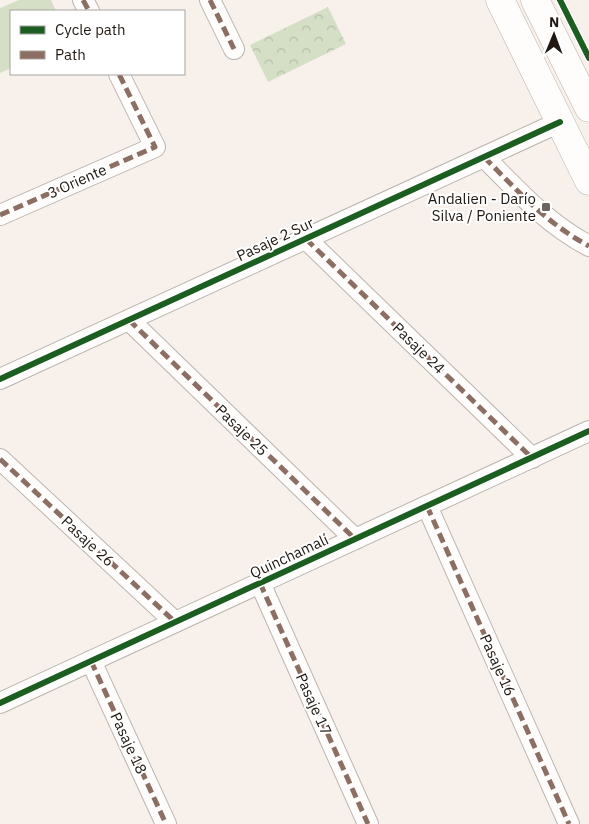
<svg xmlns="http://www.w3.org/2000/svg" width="589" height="824" viewBox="0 0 589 824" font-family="'IBM Plex Sans',sans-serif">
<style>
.grass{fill:#d4dfc6}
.park{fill:url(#park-crowns)}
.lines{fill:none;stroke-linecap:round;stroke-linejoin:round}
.minor-casing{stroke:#bcb5ae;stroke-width:22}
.secondary-casing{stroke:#bcb5ae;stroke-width:29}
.minor{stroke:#fefdfc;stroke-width:20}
.secondary{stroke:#fefdfc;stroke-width:28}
.quiet{stroke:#8d6e63;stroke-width:5;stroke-dasharray:10 5;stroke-linecap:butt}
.cycleway-casing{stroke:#fff;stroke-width:9}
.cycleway{stroke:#1b5e20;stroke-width:6}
.poi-dot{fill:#6c645d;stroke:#fff;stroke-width:2}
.labels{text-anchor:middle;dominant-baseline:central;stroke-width:4;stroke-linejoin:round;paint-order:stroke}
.street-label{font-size:15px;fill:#201811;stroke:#fff}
.poi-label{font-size:15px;fill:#201811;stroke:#fff;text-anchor:end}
</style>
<defs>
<pattern id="park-crowns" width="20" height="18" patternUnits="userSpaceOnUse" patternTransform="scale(1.25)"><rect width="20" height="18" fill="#d4dfc6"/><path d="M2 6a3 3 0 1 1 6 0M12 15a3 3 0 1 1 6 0" fill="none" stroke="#b6bfa9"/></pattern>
</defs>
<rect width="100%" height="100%" fill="#f8f1eb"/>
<path class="grass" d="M19,0H51L56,11H11V68L0,73V8Z"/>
<path class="park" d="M328,7L346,44L268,82L250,45Z"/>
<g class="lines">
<defs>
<g id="minor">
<path d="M83,0L89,11"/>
<path d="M210,0L234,49"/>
<path d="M484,157C518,191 546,223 589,246"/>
<path d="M0,215L155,147L119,74"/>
<path d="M306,239L532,458"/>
<path d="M129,320L355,539"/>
<path d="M0,379L560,122"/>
<path d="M0,459L175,622"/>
<path d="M427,506L569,824"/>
<path d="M260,583L368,824"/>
<path d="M91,661L166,824"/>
<path d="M0,703L589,431"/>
</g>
<g id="secondary">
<path d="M500,0L589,181"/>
<path d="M535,0L589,108"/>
</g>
</defs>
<use href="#minor" class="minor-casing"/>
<use href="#secondary" class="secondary-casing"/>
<use href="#minor" class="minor"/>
<use href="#secondary" class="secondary"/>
<g class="quiet">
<path d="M83,0L89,11"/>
<path d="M210,0L234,49"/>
<path d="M484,157C518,191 546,223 589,246"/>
<path d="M0,215L155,147L119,74"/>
<path d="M306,239L532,458"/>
<path d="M129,320L355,539"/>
<path d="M0,459L175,622"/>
<path d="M427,506L569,824"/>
<path d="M260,583L368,824"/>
<path d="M91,661L166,824"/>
</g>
<defs>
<g id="cycleway">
<path d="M560,0L589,58"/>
<path d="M0,379L560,122"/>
<path d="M0,703L589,431"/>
</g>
</defs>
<use href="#cycleway" class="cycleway-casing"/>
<use href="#cycleway" class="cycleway"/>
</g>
<rect class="poi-dot" x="541" y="202" width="10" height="10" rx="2.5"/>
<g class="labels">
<g class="street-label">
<text transform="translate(77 181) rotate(-24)">3 Oriente</text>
<text transform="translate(275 239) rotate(-25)">Pasaje 2 Sur</text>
<text transform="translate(419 348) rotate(44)">Pasaje 24</text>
<text transform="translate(242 430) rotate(44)">Pasaje 25</text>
<text transform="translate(88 541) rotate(43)">Pasaje 26</text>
<text transform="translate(289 556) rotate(-25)">Quinchamalí</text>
<text transform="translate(498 665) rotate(66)">Pasaje 16</text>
<text transform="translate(314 704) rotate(66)">Pasaje 17</text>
<text transform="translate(129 743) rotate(65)">Pasaje 18</text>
</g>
<g class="poi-label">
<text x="536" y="198">Andalien - Darío<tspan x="536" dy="17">Silva / Poniente</tspan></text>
</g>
</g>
<rect x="10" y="10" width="175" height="65" fill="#ffffff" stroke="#a6a3a0"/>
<rect x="20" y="26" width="25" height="8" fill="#1b5e20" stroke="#a6a3a0"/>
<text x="55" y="35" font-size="15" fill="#201811">Cycle path</text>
<rect x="20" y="51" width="25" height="8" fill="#8d6e63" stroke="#a6a3a0"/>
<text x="55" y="60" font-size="15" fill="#201811">Path</text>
<g transform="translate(554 35) rotate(1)" stroke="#ffffff" stroke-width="4" paint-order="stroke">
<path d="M0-4L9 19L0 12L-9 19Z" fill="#201811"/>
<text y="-8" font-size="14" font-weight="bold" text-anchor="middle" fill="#201811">N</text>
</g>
</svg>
